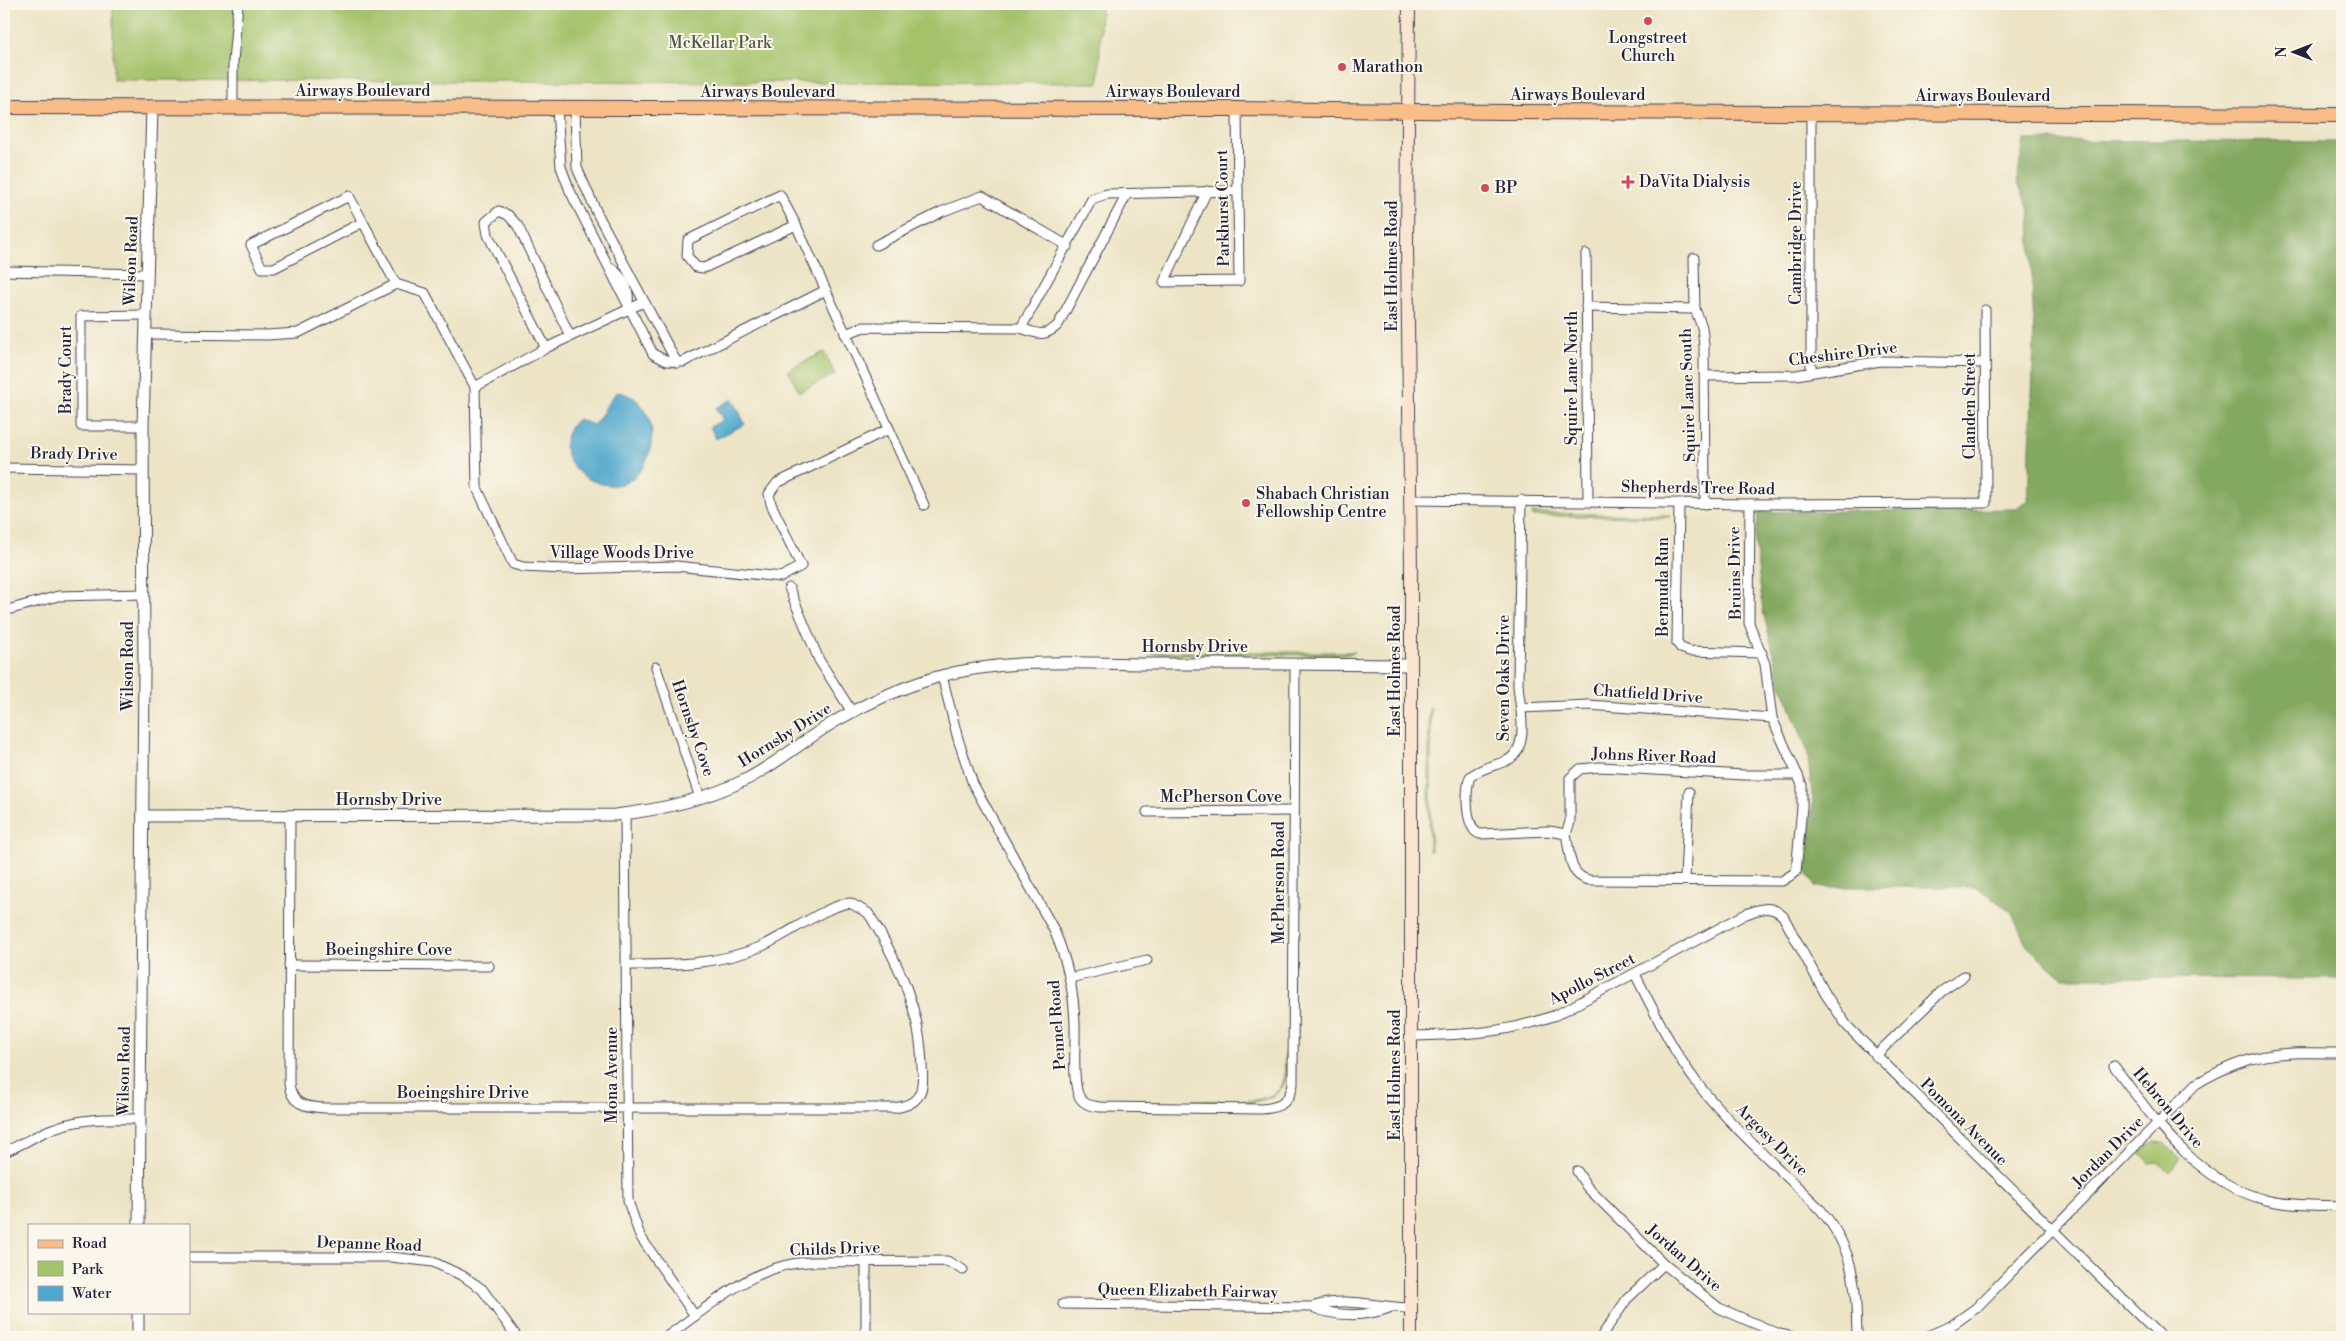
<svg xmlns="http://www.w3.org/2000/svg" width="2346" height="1341" viewBox="0 0 2346 1341" font-family="'Libre Bodoni',serif">
<style>
.green{fill:#a4c26a;stroke:#637252}
.forest{fill:#83a85e;stroke:#52654c}
.water{fill:#4fa7cc;stroke:#386484}
.lines{fill:none;stroke-linecap:round;stroke-linejoin:round}
.minor-casing{stroke:#403f50;stroke-width:11}
.tertiary-casing{stroke:#403f50;stroke-width:13}
.secondary-casing{stroke:#403f50;stroke-width:14}
.primary-casing{stroke:#403f50;stroke-width:16}
.minor{stroke:#fff;stroke-width:9}
.tertiary{stroke:#fff;stroke-width:11}
.secondary{stroke:#fce5d0;stroke-width:12}
.primary{stroke:#f8bd89;stroke-width:14}
.poi-dot{fill:#d1495b;stroke:#fbf7ec;stroke-width:2}
.labels{text-anchor:middle;dominant-baseline:central;stroke-width:4;stroke-linejoin:round;paint-order:stroke}
.poi-label{font-size:16px;fill:#22223b;stroke:#fbf7ec;text-anchor:start}
.park-label{font-size:16px;fill:#505a4b;stroke:#fbf7ec}
.street-label{font-size:16px;fill:#22223b;stroke:#fbf7ec}
</style>
<rect width="100%" height="100%" fill="#fbf7ec"/>
<filter id="ink" filterUnits="userSpaceOnUse"><feTurbulence type="fractalNoise" baseFrequency=".02" numOctaves="2"/><feDisplacementMap in="SourceGraphic" scale="10" xChannelSelector="R" yChannelSelector="G"/><feConvolveMatrix kernelMatrix="1 2 1 2 8 2 1 2 1" color-interpolation-filters="sRGB"/></filter>
<filter id="wash" filterUnits="userSpaceOnUse"><feTurbulence type="fractalNoise" baseFrequency=".0096" numOctaves="4" result="noise"/><feDisplacementMap in="SourceGraphic" scale="20" xChannelSelector="R" yChannelSelector="G"/><feGaussianBlur stdDeviation="1.12" result="paint"/><feColorMatrix in="noise" values="0 0 0 0 0 0 0 0 0 0 0 0 0 0 0 0 0 1.4 0 .05"/><feComposite in="paint" operator="in"/></filter>
<g filter="url(#wash)">
<rect width="100%" height="100%" fill="#ede4c6"/>
<g class="green">
<path d="M113,4H1101L1099,83L113,80Z"/>
<path d="M824,352L835,374L799,392L788,370Z"/>
<path d="M1532,513L1670,515V517L1532,516Z"/>
<path d="M1147,652H1355L1345,655L1146,654Z"/>
<rect x="1429" y="708" width="2" height="143"/>
<path d="M1285,1054H1287C1287,1063 1288,1073 1285,1081C1277,1111 1218,1102 1193,1102V1100C1216,1100 1271,1108 1282,1085C1286,1076 1284,1064 1285,1054Z"/>
<path d="M2154,1142L2164,1143L2181,1159L2169,1172L2158,1162L2150,1163L2140,1152Z"/>
</g>
<path class="forest" d="M2024,140L2342,142V979L2063,978L2027,946L2011,911L1975,887H1815L1806,870L1813,802L1807,750L1781,684L1763,611L1755,541L1759,512L2015,509L2028,502L2034,341L2030,212L2017,180Z"/>
<g class="water">
<path d="M618,392C677,402 653,510 591,480C580,475 570,466 566,453C563,442 568,426 578,419L593,425C605,415 605,401 618,392Z"/>
<path d="M733,399L745,424L716,439L710,427L723,420L716,408Z"/>
</g>
</g>
<g filter="url(#ink)">
<g class="lines">
<defs>
<g id="minor">
<path d="M233,108V62L238,4"/>
<path d="M557,109L561,167L570,191L653,354L667,361L683,362L826,290"/>
<path d="M575,109L577,168L597,213L677,363"/>
<path d="M1811,113V372"/>
<path d="M1207,191L1164,282L1239,281L1237,109"/>
<path d="M363,222L349,196L251,245L262,268H274L363,222L396,284"/>
<path d="M796,225L704,268L696,267L687,256L688,240L780,195L796,225L924,505"/>
<path d="M876,245L941,212L982,196L1068,246"/>
<path d="M1586,254L1588,501"/>
<path d="M1694,258L1695,309L1702,327L1704,345L1705,504"/>
<path d="M613,269C623,278 630,289 628,303"/>
<path d="M4,271L147,274"/>
<path d="M1586,307L1695,309"/>
<path d="M1021,328C1038,334 1044,338 1058,325L1127,194"/>
<path d="M145,334L267,335L298,333L396,284L425,293L475,387L477,488L513,564L523,567L563,569L676,566L781,577L801,566L771,504L769,494L777,483L889,429"/>
<path d="M845,334L864,327L1021,328L1092,199L1107,194L1238,191"/>
<path d="M546,348L488,235L486,222L499,211L508,215L518,226L570,336"/>
<path d="M1705,376L1796,375L1881,361L1985,363"/>
<path d="M475,387L546,348L644,302"/>
<path d="M143,426H81V316L145,315"/>
<path d="M4,468L144,470"/>
<path d="M1410,500L1750,504L1986,503L1985,310"/>
<path d="M1521,500L1518,684C1519,705 1532,749 1506,761C1494,766 1480,768 1470,777C1465,789 1465,830 1480,834L1549,831L1566,834C1570,851 1568,876 1589,880L1782,881L1796,872L1802,807V785L1772,718L1765,664L1749,623L1750,504"/>
<path d="M1679,503L1677,643L1681,648L1689,651L1762,653"/>
<path d="M789,588L819,660L852,712"/>
<path d="M4,611L58,596L144,594"/>
<path d="M656,667L700,798"/>
<path d="M942,676L958,739L973,784L1054,930C1067,960 1074,991 1075,1024C1076,1044 1072,1076 1078,1094C1082,1104 1090,1106 1100,1107L1261,1109C1280,1108 1289,1103 1293,1084L1295,664"/>
<path d="M1521,708L1588,705L1772,718"/>
<path d="M1147,812L1294,811"/>
<path d="M625,814L628,1201L640,1236L695,1316"/>
<path d="M290,816L289,1083C291,1105 306,1107 325,1108H894C901,1107 910,1105 915,1100C924,1092 923,1077 922,1067C921,1012 900,966 872,919L868,913L850,903C824,906 786,936 760,947C717,965 672,965 627,965"/>
<path d="M1566,834L1570,822V778L1580,769L1600,767L1745,775H1798"/>
<path d="M1685,879L1689,792"/>
<path d="M289,965L489,966"/>
<path d="M1635,974C1654,1011 1672,1050 1697,1083C1733,1129 1779,1168 1820,1209C1855,1250 1856,1286 1857,1337"/>
<path d="M1070,978L1147,960"/>
<path d="M1412,1036C1462,1035 1508,1033 1556,1015L1746,914C1761,909 1770,904 1783,916L1826,995L1848,1027L2161,1337"/>
<path d="M1875,1056L1942,991L1964,976"/>
<path d="M2114,1066C2155,1120 2196,1182 2266,1200C2290,1206 2317,1205 2342,1206"/>
<path d="M4,1152C19,1146 33,1137 49,1130C78,1118 108,1118 140,1119"/>
<path d="M1577,1171L1587,1187L1664,1264L1719,1308L1779,1334L1793,1337"/>
<path d="M189,1257H391L433,1262L463,1276L482,1289L517,1337"/>
<path d="M866,1262V1337"/>
<path d="M1063,1304L1312,1307C1345,1295 1378,1308 1411,1308"/>
<path d="M1312,1307C1336,1317 1365,1317 1389,1308"/>
<path d="M666,1337C710,1307 752,1264 809,1262L947,1261L963,1270"/>
<path d="M1601,1337L1627,1299L1664,1264"/>
<path d="M1925,1337L1951,1326L1976,1308L2196,1084C2252,1051 2279,1052 2342,1053"/>
</g>
<g id="tertiary">
<path d="M143,816L615,815C660,810 705,800 747,779C778,763 804,740 834,722C866,703 900,688 937,677C1005,658 1078,663 1148,664C1236,664 1323,664 1411,665"/>
<path d="M139,1225L144,673L143,426L152,108"/>
<path d="M138,1337V1312"/>
</g>
<path id="secondary" d="M1409,4L1407,243L1411,569V1337"/>
<path id="primary" d="M4,107L1237,109L1503,112L2342,115"/>
</defs>
<use href="#minor" class="minor-casing"/>
<use href="#tertiary" class="tertiary-casing"/>
<use href="#secondary" class="secondary-casing"/>
<use href="#primary" class="primary-casing"/>
<use href="#minor" class="minor"/>
<use href="#tertiary" class="tertiary"/>
<use href="#secondary" class="secondary"/>
<use href="#primary" class="primary"/>
</g>
</g>
<g class="poi-dot">
<circle cx="1648" cy="21" r="5"/>
<circle cx="1342" cy="67" r="5"/>
<path d="M1625.5 174.5h5v5h5v5h-5v5h-5v-5h-5v-5h5z"/>
<circle cx="1485" cy="188" r="5"/>
<circle cx="1246" cy="503" r="5"/>
</g>
<g class="labels">
<g class="poi-label">
<text x="1648" y="38" text-anchor="middle">Longstreet<tspan x="1648" dy="18">Church</tspan></text>
<text x="1352" y="67">Marathon</text>
<text x="1639" y="182">DaVita Dialysis</text>
<text x="1495" y="188">BP</text>
<text x="1256" y="494">Shabach Christian<tspan x="1256" dy="18">Fellowship Centre</tspan></text>
</g>
<g class="park-label">
<text x="720" y="43">McKellar Park</text>
</g>
<g class="street-label">
<text x="363" y="91">Airways Boulevard</text>
<text x="768" y="92">Airways Boulevard</text>
<text x="1173" y="92">Airways Boulevard</text>
<text x="1578" y="95">Airways Boulevard</text>
<text x="1983" y="96">Airways Boulevard</text>
<text transform="translate(1223 208) rotate(-91)">Parkhurst Court</text>
<text transform="translate(1796 243) rotate(-90)">Cambridge Drive</text>
<text transform="translate(131 261) rotate(-88)">Wilson Road</text>
<text transform="translate(1392 266) rotate(-90)">East Holmes Road</text>
<text transform="translate(1843 354) rotate(-7)">Cheshire Drive</text>
<text transform="translate(66 370) rotate(-90)">Brady Court</text>
<text transform="translate(1572 378) rotate(-90)">Squire Lane North</text>
<text transform="translate(1688 395) rotate(-92)">Squire Lane South</text>
<text transform="translate(1970 406) rotate(-90)">Clanden Street</text>
<text transform="translate(74 454) rotate(1)">Brady Drive</text>
<text transform="translate(1698 488) rotate(1)">Shepherds Tree Road</text>
<text x="622" y="553">Village Woods Drive</text>
<text transform="translate(1735 573) rotate(-91)">Bruins Drive</text>
<text transform="translate(1663 587) rotate(-90)">Bermuda Run</text>
<text x="1195" y="647">Hornsby Drive</text>
<text transform="translate(128 666) rotate(-90)">Wilson Road</text>
<text transform="translate(1395 671) rotate(-90)">East Holmes Road</text>
<text transform="translate(1504 678) rotate(-90)">Seven Oaks Drive</text>
<text transform="translate(1648 694) rotate(4)">Chatfield Drive</text>
<text transform="translate(693 728) rotate(71)">Hornsby Cove</text>
<text transform="translate(785 735) rotate(-32)">Hornsby Drive</text>
<text transform="translate(1654 756) rotate(2)">Johns River Road</text>
<text x="1221" y="797">McPherson Cove</text>
<text x="389" y="800">Hornsby Drive</text>
<text transform="translate(1279 883) rotate(-90)">McPherson Road</text>
<text x="389" y="950">Boeingshire Cove</text>
<text transform="translate(1592 979) rotate(-27)">Apollo Street</text>
<text transform="translate(1057 1025) rotate(-94)">Pennel Road</text>
<text transform="translate(124 1071) rotate(-89)">Wilson Road</text>
<text transform="translate(612 1075) rotate(-90)">Mona Avenue</text>
<text transform="translate(1395 1075) rotate(-90)">East Holmes Road</text>
<text x="463" y="1093">Boeingshire Drive</text>
<text transform="translate(2168 1108) rotate(50)">Hebron Drive</text>
<text transform="translate(1964 1122) rotate(45)">Pomona Avenue</text>
<text transform="translate(1772 1140) rotate(45)">Argosy Drive</text>
<text transform="translate(2108 1152) rotate(-45)">Jordan Drive</text>
<text transform="translate(369 1244) rotate(2)">Depanne Road</text>
<text transform="translate(835 1249) rotate(-2)">Childs Drive</text>
<text transform="translate(1684 1258) rotate(41)">Jordan Drive</text>
<text transform="translate(1188 1291) rotate(1)">Queen Elizabeth Fairway</text>
</g>
</g>
<rect width="2346" height="1341" fill="none" stroke="#fbf7ec" stroke-width="20"/>
<rect x="28" y="1224" width="162" height="90" fill="#fbf7ec" stroke="#a4a2a5"/>
<rect x="38" y="1240" width="25" height="8" fill="#f8bd89" stroke="#a4a2a5"/>
<text x="72" y="1248" font-size="15" fill="#22223b">Road</text>
<rect x="38" y="1261" width="25" height="15" fill="#a4c26a" stroke="#a4a2a5"/>
<text x="72" y="1274" font-size="15" fill="#22223b">Park</text>
<rect x="38" y="1286" width="25" height="15" fill="#4fa7cc" stroke="#a4a2a5"/>
<text x="72" y="1298" font-size="15" fill="#22223b">Water</text>
<g transform="translate(2294 52) rotate(270)" stroke="#fbf7ec" stroke-width="4" paint-order="stroke">
<path d="M0-4L9 19L0 12L-9 19Z" fill="#22223b"/>
<text y="-8" font-size="14" font-weight="bold" text-anchor="middle" fill="#22223b">N</text>
</g>
</svg>
